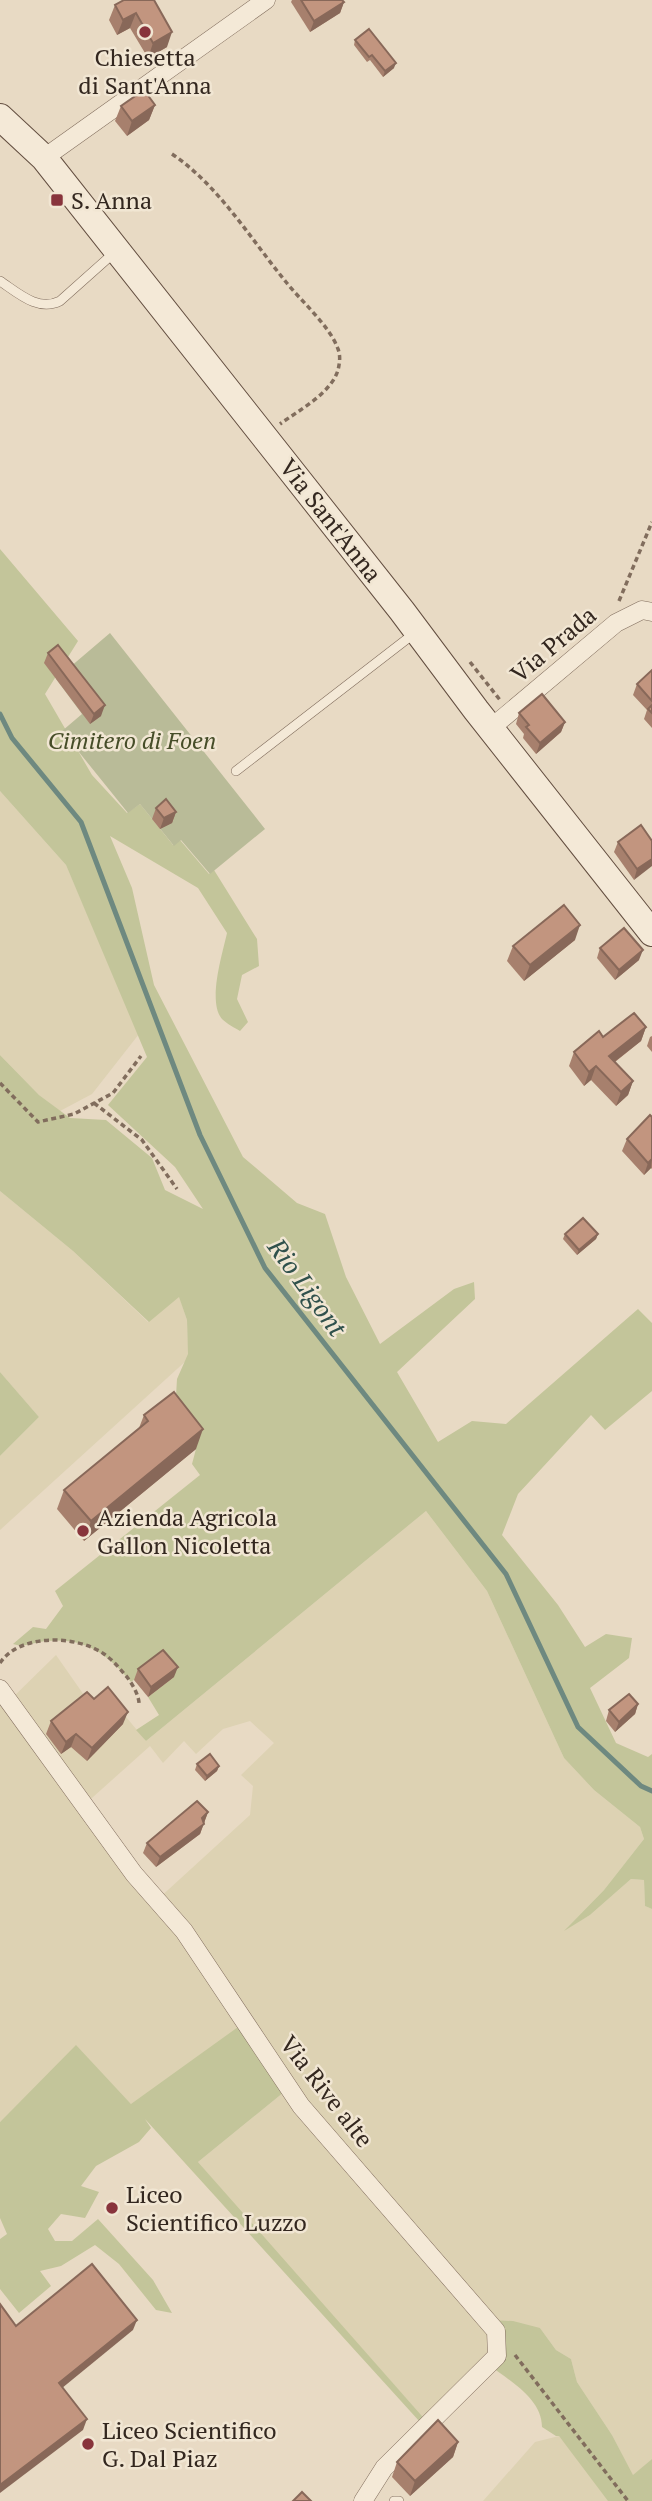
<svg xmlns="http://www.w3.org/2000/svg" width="652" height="2501" viewBox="0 0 652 2501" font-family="'PT Serif',serif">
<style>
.farmland{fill:#ddd2b3;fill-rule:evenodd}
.green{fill:#c3c59a}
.cemetery{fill:#b9bb98}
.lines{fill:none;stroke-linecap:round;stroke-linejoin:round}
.stream{stroke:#6e8980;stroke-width:5}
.service-casing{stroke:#816d5d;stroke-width:10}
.minor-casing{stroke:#816d5d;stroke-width:19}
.secondary-casing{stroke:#634e40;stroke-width:28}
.path{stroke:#816d5d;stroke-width:3.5;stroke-dasharray:5 3.5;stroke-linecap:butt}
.service{stroke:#f4e9d7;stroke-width:9}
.minor{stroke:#f4e9d7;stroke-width:18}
.secondary{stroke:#f4e9d7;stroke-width:26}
.wall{fill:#a7806d}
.shaded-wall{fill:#886859}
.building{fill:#c2957f;stroke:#886859;stroke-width:2}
.poi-dot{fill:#88343c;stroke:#f1e6d3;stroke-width:2.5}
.labels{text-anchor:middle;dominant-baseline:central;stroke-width:5;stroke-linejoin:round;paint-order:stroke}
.poi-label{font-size:24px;fill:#33271f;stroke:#f1e6d3;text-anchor:start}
.street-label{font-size:24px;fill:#33271f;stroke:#f1e6d3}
.park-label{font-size:24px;font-style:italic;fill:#464d28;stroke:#f1e6d3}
.water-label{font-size:26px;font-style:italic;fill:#30514c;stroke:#f1e6d3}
</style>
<rect width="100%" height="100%" fill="#e8dac4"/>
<g class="farmland">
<path d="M0,791L66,865L139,1034L92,1094L60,1111L39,1095L0,1055Z"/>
<path d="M0,1191L73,1251L148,1322L179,1296L187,1320L188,1345V1359L0,1530V1456L39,1417L0,1372Z"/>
<path d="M426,1511L487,1591L564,1758L594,1790L640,1827L644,1839L604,1890L567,1928L590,1915L631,1879L644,1880L645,1906L652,1909V2459L633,2476L612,2435L577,2382L571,2359L556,2350L540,2328L497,2356L429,2424L260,2234L198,2162L289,2088L131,2104L76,2046L0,2122V1689L8,1702L56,1655L93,1708L117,1706L146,1741ZM250,1721L274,1743L241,1775L253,1786L250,1815L157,1900L83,1806L150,1746L163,1763L184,1741L196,1754L223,1729Z"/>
<path d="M559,2436L612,2501H483L535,2442Z"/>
</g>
<g class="green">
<path d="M0,549L78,641L45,694L92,775L127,813L140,804L173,845L180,840L209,874L214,870L257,939L259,966L242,975L237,999L248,1022L240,1031C235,1028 227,1024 222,1019C207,1002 223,952 227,933L198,888L110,836L132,888L154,985L243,1157L297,1203L325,1214L346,1277L380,1344L454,1289L474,1282L475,1299L397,1372L438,1442L472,1421L506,1424L638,1309L652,1323V1391L605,1430L591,1415L518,1494L502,1535L558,1605L585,1647L606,1634L632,1638L629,1658L590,1688L616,1743L648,1757L652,1754V1909L645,1906L644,1880L631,1879L590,1915L564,1931L604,1890L644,1839L640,1827L594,1790L564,1758L487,1591L426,1511L146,1741L136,1730L159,1715L148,1697L174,1677L159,1661L131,1682C107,1653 84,1637 46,1641C34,1642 24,1648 13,1644L33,1627L46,1629L63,1606L55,1591L200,1475L192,1464L196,1449L176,1396L177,1379L188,1354L187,1320L179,1297L149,1322L73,1251L0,1191V1055L39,1095L70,1118L106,1120L152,1158L165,1190L203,1209L175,1167L108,1105L147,1057L66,865L0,791Z"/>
<path d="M0,1372L39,1417L0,1456Z"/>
<path d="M245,2022L289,2088L198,2162L429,2424L420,2422L145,2119L151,2128L139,2142L96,2166L81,2186L99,2192L85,2218L61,2214L48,2229L55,2241H72L98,2219L153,2280L172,2313L156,2310L119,2264L95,2245L61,2266L40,2271L51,2286L19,2313L0,2289V2239L7,2234L0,2218V2122L76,2045L131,2104Z"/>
<path d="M487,2320L513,2321L540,2328L556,2350L571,2359L577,2382L612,2435L633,2475L652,2459V2501H608L559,2436H556L542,2427C542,2399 510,2381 489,2365Z"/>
</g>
<path class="cemetery" d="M110,633L265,829L210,874L181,840L174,846L140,804L128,813L62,731L82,714L56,679Z"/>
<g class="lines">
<path class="stream" d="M0,714L12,738L81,822L200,1135L265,1268L506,1574L578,1727L641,1786L652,1791"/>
<defs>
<g id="service">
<path d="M0,281C18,293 38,312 60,301L115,252"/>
<path d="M236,771L416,632"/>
<path d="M394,2501H399"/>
</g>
<g id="minor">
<path d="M44,158L266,0"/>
<path d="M491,728L616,623L642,610L652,612"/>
<path d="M0,1689L134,1874L184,1931L301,2106L496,2331L497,2356L384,2468L363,2501"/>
</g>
<path id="secondary" d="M0,117L44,158L402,611L476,710L652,933"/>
</defs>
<use href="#service" class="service-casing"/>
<use href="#minor" class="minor-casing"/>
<use href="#secondary" class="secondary-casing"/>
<g class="path">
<path d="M172,154C219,186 250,238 286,282C301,301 330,326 338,349C340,354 340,360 339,365C336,391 299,410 280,424"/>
<path d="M619,601L652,522"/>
<path d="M470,662L500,700"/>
<path d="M0,1083L38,1122L74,1114L113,1093L141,1056"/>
<path d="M94,1103L142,1140L177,1189"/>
<path d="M0,1663C20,1633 77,1635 104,1654C113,1660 120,1669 127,1677C133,1685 140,1697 139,1706"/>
<path d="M515,2355L628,2501"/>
</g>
<use href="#service" class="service"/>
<use href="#minor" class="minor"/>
<use href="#secondary" class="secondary"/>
</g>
<g class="wall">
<path d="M124,0L167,47L148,58L130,28L117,35L109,20L115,5Z"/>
<path d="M292,0H342L344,2L340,13L310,32L291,2Z"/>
<path d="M355,40L394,68L383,77L370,60L367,62L354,45Z"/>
<path d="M155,105L149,120L127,136L115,121L121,106Z"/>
<path d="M48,653L101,716L90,724L44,663Z"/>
<path d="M652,670V728L644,719L647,710L633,695L637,684Z"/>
<path d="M519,713L565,722L561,732L536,754L523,738L524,734L516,724Z"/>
<path d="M156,808L176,812L172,823L160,829L152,819Z"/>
<path d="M652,841L634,880L614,852L618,842Z"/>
<path d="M575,940L524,981L507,961L513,946Z"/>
<path d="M600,948L639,960L615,980L597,958Z"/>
<path d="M646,1027L641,1041L615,1062L633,1081L628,1095L616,1106L591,1080L584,1086L569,1066L574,1052L603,1037Z"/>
<path d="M652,1036V1052L647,1046L650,1037Z"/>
<path d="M652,1117V1169L651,1168L644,1175L622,1151L627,1139Z"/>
<path d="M565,1234H598L596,1239L577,1255L563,1239Z"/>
<path d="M144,1415L196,1449L84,1541L57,1509L64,1490L139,1428Z"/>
<path d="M138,1669L174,1677L148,1697L134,1680Z"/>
<path d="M94,1699L123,1724L87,1761L71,1747L61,1754L46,1734L51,1721Z"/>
<path d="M638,1704L635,1714L615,1732L606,1721L609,1710Z"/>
<path d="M197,1764L219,1766L217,1771L205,1781L195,1770Z"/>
<path d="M208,1812L200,1834L156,1867L143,1853L147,1843Z"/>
<path d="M458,2442L453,2457L410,2496L392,2477L397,2462Z"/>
</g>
<g class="shaded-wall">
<path d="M344,2L340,13L310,32L314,21Z"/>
<path d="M136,13L130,28L117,35L123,20Z"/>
<path d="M172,32L167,47L148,58L153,43Z"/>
<path d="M396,63L394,68L383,77L385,71Z"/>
<path d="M155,105L149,120L127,136L132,121Z"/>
<path d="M105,705L101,716L90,724L94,714Z"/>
<path d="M565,722L561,732L536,754L540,743Z"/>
<path d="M176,812L172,823L160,829L164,818Z"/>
<path d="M652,859V866L634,880L637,869Z"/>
<path d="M580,925L575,940L524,981L530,965Z"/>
<path d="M643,950L639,960L615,980L619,970Z"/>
<path d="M646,1027L641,1041L604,1070L609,1056Z"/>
<path d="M596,1066L591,1080L584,1086L589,1072Z"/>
<path d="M633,1081L628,1095L616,1106L621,1092Z"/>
<path d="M652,1159L651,1168L644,1175L648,1163Z"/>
<path d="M598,1234L596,1239L577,1255L579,1250Z"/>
<path d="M203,1429L196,1449L84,1541L91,1521Z"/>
<path d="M178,1667L174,1677L148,1697L151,1687Z"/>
<path d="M638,1704L635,1714L615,1732L619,1722Z"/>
<path d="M128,1712L123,1724L87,1761L92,1748Z"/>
<path d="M76,1734L71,1747L61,1754L66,1742Z"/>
<path d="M219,1766L217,1771L205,1781L207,1776Z"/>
<path d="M208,1812L200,1834L156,1867L160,1857Z"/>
<path d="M137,2320L133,2330L56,2393L59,2383Z"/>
<path d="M87,2419L83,2430L0,2493V2485Z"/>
<path d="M458,2442L453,2457L410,2496L415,2481Z"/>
</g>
<g class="building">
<path d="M124,0H154L172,32L153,43L136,13L123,20L115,5Z"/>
<path d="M301,0H342L344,2L314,21Z"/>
<path d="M369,29L396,63L385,71L372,55L369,57L355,40Z"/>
<path d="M144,90L155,105L132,121L121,106Z"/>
<path d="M58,645L105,705L94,714L48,653Z"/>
<path d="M652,670V701L637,684Z"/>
<path d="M542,694L565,722L540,743L526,727L529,725L519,713Z"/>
<path d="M652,705V713L648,709Z"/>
<path d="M166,799L176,812L164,818L156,808Z"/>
<path d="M641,825L652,841V859L637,869L618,842Z"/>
<path d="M564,905L580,925L530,965L513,946Z"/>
<path d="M624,928L643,950L619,970L600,948Z"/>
<path d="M634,1013L646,1027L609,1056L633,1081L621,1092L596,1066L589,1072L574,1052L599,1031L603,1037Z"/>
<path d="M650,1115L652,1117V1159L648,1163L627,1139Z"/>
<path d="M583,1218L598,1234L579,1250L565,1234Z"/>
<path d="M174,1392L203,1429L91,1521L64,1490L148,1421L144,1415Z"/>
<path d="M163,1650L178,1667L151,1687L138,1669Z"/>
<path d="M108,1687L128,1712L92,1748L76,1734L66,1742L51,1721L87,1692L94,1699Z"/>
<path d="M629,1694L638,1704L619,1722L609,1710Z"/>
<path d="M210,1754L219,1766L207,1776L197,1764Z"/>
<path d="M197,1801L208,1812L202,1818L204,1824L160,1857L147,1843Z"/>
<path d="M92,2264L137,2320L59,2383L87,2419L0,2485V2304L16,2326Z"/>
<path d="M438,2420L458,2442L415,2481L397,2462Z"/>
<path d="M302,2492L311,2501H293Z"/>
</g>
<g class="poi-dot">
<circle cx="145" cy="32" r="7"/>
<rect x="50" y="193" width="14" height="14" rx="3.5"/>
<circle cx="83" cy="1531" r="7"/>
<circle cx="112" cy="2208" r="7"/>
<circle cx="88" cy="2444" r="7"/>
</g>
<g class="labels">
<g class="poi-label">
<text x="145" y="57" text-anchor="middle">Chiesetta<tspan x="145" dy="28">di Sant'Anna</tspan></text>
<text x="71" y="200">S. Anna</text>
<text x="97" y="1517">Azienda Agricola<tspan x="97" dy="28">Gallon Nicoletta</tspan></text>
<text x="126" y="2194">Liceo<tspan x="126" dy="28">Scientifico Luzzo</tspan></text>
<text x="102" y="2430">Liceo Scientifico<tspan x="102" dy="28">G. Dal Piaz</tspan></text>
</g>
<g class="street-label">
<text transform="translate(331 520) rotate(52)">Via Sant'Anna</text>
<text transform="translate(553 644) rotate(-40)">Via Prada</text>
<text transform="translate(327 2091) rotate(52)">Via Rive alte</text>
</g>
<g class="park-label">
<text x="132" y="740">Cimitero di Foen</text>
</g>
<g class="water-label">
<text transform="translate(308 1287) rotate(54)">Rio Ligont</text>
</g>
</g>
</svg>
